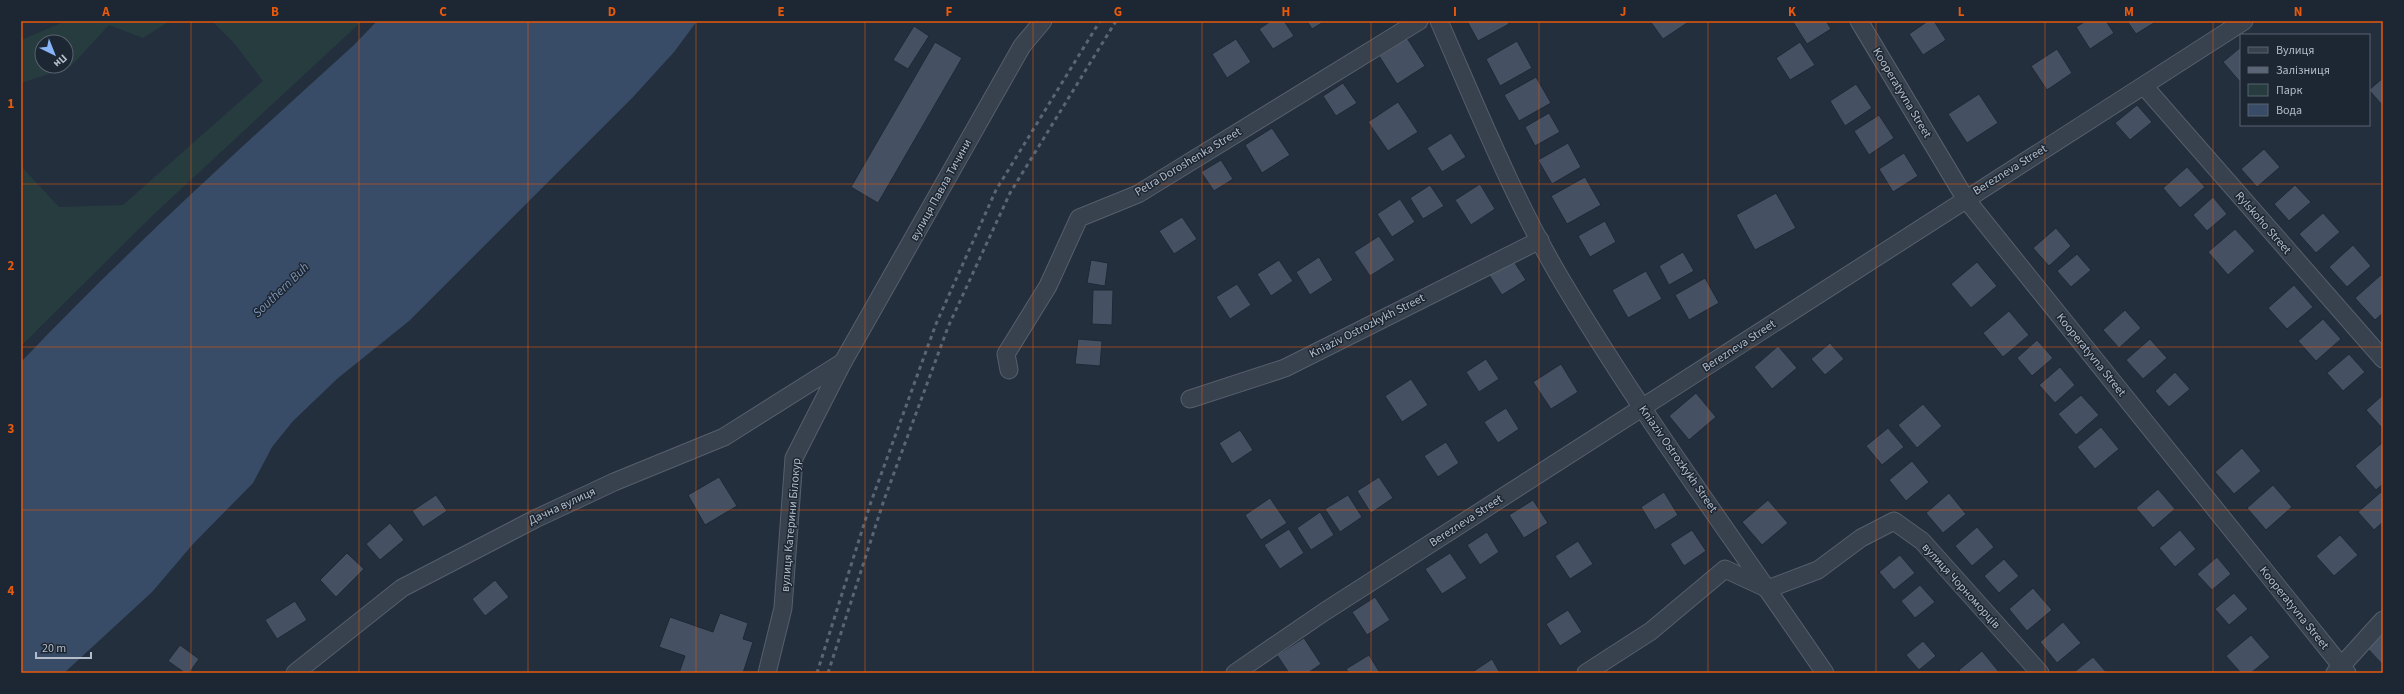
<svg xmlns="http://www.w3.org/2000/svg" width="2404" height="694" viewBox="0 0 2404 694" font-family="'Source Sans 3',sans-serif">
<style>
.green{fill:#263c3f;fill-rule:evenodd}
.water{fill:#394c67}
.building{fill:#455162;stroke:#1f2835}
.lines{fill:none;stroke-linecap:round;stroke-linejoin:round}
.minor-casing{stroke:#565f6c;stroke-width:19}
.minor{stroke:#38414e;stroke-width:17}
.rail{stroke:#5a6575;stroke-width:3;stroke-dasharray:4 4;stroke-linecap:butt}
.grid{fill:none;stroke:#e8590c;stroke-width:1;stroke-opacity:0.55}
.labels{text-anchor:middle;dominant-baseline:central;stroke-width:3;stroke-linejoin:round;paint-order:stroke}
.street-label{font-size:12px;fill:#b4bcc9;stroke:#1d2633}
.water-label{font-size:13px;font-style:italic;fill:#7c92b1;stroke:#1d2633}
.neatline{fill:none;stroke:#e8590c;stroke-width:1.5}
.grid-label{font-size:13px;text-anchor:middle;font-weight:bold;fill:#e8590c}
</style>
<rect width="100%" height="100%" fill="#242f3e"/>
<g class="green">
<path d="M66,21H170L143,38L109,25L70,67L21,83V40ZM42,42H66V66H42Z"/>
<path d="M212,21H362L152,216L21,346V166L59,207L123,205L263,81L234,43Z"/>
</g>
<path class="water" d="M377,21H697L674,52L633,97L409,321L338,378L293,421L272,447L253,483L193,544L152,592L64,673H21V362C127,251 240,148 354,45Z"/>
<g class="building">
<path d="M1271,21H1284L1294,36L1273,49L1259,29Z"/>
<path d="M1307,21H1325L1312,29Z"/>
<path d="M1467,21H1507L1509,24L1478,41Z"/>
<path d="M1650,21H1690L1663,39Z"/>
<path d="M1795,21H1826L1831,29L1807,44L1793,22Z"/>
<path d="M1928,21H1934L1946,40L1923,55L1909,34Z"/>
<path d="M2086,21H2106L2114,33L2090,49L2076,27Z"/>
<path d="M2127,21H2157L2136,34Z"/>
<path d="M914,26L929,36L908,69L893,60Z"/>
<path d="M1407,38L1425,66L1397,84L1379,56Z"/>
<path d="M1236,39L1251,62L1227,78L1212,54Z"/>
<path d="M1517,41L1532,68L1500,86L1486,59Z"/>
<path d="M935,42L962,58L878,203L851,187Z"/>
<path d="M1800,42L1815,65L1790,80L1776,58Z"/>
<path d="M2241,47V83L2223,62Z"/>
<path d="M2057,49L2072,73L2047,90L2031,66Z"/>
<path d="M1536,77L1551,103L1519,121L1504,95Z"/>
<path d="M2383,78V106L2369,90Z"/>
<path d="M1343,83L1357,103L1336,116L1323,96Z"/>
<path d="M1856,84L1872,108L1845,126L1830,101Z"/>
<path d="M1979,94L1998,123L1967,143L1948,114Z"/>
<path d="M1398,102L1418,132L1388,151L1368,122Z"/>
<path d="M2137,105L2152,122L2130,140L2115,123Z"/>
<path d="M1549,113L1560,132L1535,146L1525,127Z"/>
<path d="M1879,115L1894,138L1869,155L1854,131Z"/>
<path d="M1272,128L1290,155L1262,173L1245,145Z"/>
<path d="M1451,133L1466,157L1442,172L1427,148Z"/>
<path d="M1568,143L1581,167L1552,184L1538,160Z"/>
<path d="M2264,149L2280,167L2257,187L2241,169Z"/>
<path d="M1904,153L1918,176L1893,192L1879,169Z"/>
<path d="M1221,160L1233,179L1214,191L1201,172Z"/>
<path d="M2187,167L2205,187L2180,208L2163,188Z"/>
<path d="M1585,177L1601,205L1567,224L1551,196Z"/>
<path d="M1480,184L1495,209L1471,225L1455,200Z"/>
<path d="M1430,185L1444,206L1423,219L1410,198Z"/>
<path d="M2295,185L2311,202L2289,221L2274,204Z"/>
<path d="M1776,193L1796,228L1755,250L1736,215Z"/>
<path d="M2213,197L2227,214L2207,231L2193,215Z"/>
<path d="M1400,199L1415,222L1392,237L1377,214Z"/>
<path d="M2323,213L2340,232L2316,253L2299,234Z"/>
<path d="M1182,217L1197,239L1174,254L1159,231Z"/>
<path d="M1605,221L1616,242L1590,257L1578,236Z"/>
<path d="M2056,228L2071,246L2049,266L2033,248Z"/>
<path d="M2235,229L2255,251L2228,275L2208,252Z"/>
<path d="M1379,236L1395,260L1370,276L1354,252Z"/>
<path d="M2353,245L2371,266L2347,287L2329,267Z"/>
<path d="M1683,252L1694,271L1669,285L1659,266Z"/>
<path d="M2077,254L2091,270L2071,287L2057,271Z"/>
<path d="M1319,257L1333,280L1310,295L1296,272Z"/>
<path d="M1511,257L1526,280L1502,295L1487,272Z"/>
<path d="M1091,260L1108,263L1105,286L1087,283Z"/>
<path d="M1279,260L1293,281L1271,296L1257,274Z"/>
<path d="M1977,262L1997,286L1971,308L1951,284Z"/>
<path d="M1646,271L1662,299L1628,318L1612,290Z"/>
<path d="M2382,274L2383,313L2375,320L2355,298Z"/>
<path d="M1705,278L1719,303L1689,320L1675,295Z"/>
<path d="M1237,284L1251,305L1230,319L1216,297Z"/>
<path d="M2294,285L2313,307L2287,329L2268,308Z"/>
<path d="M1093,290H1113L1112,325L1092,324Z"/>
<path d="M2125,310L2141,328L2119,348L2103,330Z"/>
<path d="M2009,311L2029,335L2003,357L1983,333Z"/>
<path d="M2323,319L2341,339L2316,361L2298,341Z"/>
<path d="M1078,339L1102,341L1100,366L1075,364Z"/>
<path d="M2150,339L2167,358L2143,379L2126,360Z"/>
<path d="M2037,340L2053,358L2032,376L2017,358Z"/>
<path d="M1830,343L1844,359L1825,375L1811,359Z"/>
<path d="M1778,346L1797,368L1772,389L1754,367Z"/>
<path d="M2349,354L2365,372L2343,391L2327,373Z"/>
<path d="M1486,359L1499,379L1479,392L1466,372Z"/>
<path d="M1561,364L1578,392L1551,409L1533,382Z"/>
<path d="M2060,367L2075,385L2055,403L2039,385Z"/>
<path d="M2175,372L2190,389L2169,407L2155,391Z"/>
<path d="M1411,379L1428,405L1402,422L1385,396Z"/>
<path d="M1696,393L1716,417L1689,440L1669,416Z"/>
<path d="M2081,395L2099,415L2076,435L2058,414Z"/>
<path d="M2383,395V427L2382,428L2366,410Z"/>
<path d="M1923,404L1942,426L1917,448L1898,425Z"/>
<path d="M1506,408L1519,429L1498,443L1484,422Z"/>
<path d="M2101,427L2119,449L2095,469L2077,447Z"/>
<path d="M1888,428L1904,447L1882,465L1866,446Z"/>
<path d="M1240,430L1253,450L1232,464L1219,443Z"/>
<path d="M1446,442L1459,463L1438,477L1424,456Z"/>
<path d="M2383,442V484L2376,490L2355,466Z"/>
<path d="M2242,448L2261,471L2234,494L2215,472Z"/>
<path d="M1912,461L1929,482L1906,501L1889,480Z"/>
<path d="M719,477L737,506L705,525L688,495Z"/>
<path d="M1379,477L1393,498L1371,513L1357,491Z"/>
<path d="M2273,485L2292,507L2266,530L2247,508Z"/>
<path d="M2158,489L2175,509L2153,528L2136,508Z"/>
<path d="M1664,492L1678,515L1655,530L1641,507Z"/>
<path d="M2381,492L2383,495V522L2374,530L2358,512Z"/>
<path d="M1949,493L1966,514L1943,533L1926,513Z"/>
<path d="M436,495L447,511L423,527L412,511Z"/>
<path d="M1348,495L1362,517L1340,532L1325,509Z"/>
<path d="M1270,498L1287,523L1261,540L1245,515Z"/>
<path d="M1533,500L1548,523L1524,538L1509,515Z"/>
<path d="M1768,500L1788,523L1762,545L1742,522Z"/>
<path d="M1320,512L1334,535L1311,550L1297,528Z"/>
<path d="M390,523L404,540L380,560L366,544Z"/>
<path d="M1977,527L1994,547L1972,566L1955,546Z"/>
<path d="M1289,529L1304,553L1280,569L1264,545Z"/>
<path d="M1692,530L1706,551L1684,566L1670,544Z"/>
<path d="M2180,530L2196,549L2175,567L2159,548Z"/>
<path d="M1487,532L1499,552L1480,565L1467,545Z"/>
<path d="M2340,535L2358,555L2334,576L2316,556Z"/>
<path d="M1578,541L1593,564L1570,579L1555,556Z"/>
<path d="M347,553L364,569L336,597L320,580Z"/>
<path d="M1450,553L1467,578L1442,594L1425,569Z"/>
<path d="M1900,555L1915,573L1894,590L1879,572Z"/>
<path d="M2217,557L2231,574L2212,590L2197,574Z"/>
<path d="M2004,559L2019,576L1999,593L1984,576Z"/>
<path d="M495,580L509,597L485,616L472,599Z"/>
<path d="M1920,585L1935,602L1915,618L1901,601Z"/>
<path d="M2033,588L2052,610L2027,631L2009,609Z"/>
<path d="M2234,593L2248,609L2229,625L2215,609Z"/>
<path d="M1375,597L1390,620L1367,635L1352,612Z"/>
<path d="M295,601L307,620L277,639L265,620Z"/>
<path d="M1568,610L1582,632L1560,646L1546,624Z"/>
<path d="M720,613L748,623L743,639L753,642L743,673H679L685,656L659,647L670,617L713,632Z"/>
<path d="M2063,622L2081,643L2057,663L2040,642Z"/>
<path d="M2383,634V665L2367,648Z"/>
<path d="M2251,635L2270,657L2251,673H2241L2226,656Z"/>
<path d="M1304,638L1321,664L1308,673H1289L1277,655Z"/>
<path d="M1923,641L1936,656L1919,670L1906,655Z"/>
<path d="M180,645L199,659L189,673H185L168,661Z"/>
<path d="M1982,651L1999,672L1961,673L1959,670Z"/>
<path d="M1369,655L1380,673H1349L1346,669Z"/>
<path d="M2093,657L2107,673H2073Z"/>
<path d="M1492,659L1500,673H1471Z"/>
</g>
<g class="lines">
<defs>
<g id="minor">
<path d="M1439,21C1478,110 1515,203 1565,286C1645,420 1738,545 1825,673"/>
<path d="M1859,21L1965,198L2347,673"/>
<path d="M2144,86L2383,359"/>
<path d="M1009,370L1006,354L1048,286L1079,218L1138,194L1419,21"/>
<path d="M1190,399L1285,368L1540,240"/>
<path d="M1768,589L1818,570L1861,538L1894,521L1922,541L2040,673"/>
<path d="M295,673L402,588L535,519L614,482L724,437L843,362"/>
<path d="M767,673L783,608L794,458L843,362L1022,46L1043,21"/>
<path d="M1235,673L1324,612L2244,21"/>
<path d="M1586,673L1651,631L1725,569L1768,589"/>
<path d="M2335,673L2383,620"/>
</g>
</defs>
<use href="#minor" class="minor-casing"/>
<use href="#minor" class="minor"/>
<g class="rail">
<path d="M817,673L871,502L936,324L996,190L1100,21"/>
<path d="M828,673L884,500L948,327L1010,193L1116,21"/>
</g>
</g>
<path class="grid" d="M191,21V673M359,21V673M528,21V673M696,21V673M865,21V673M1033,21V673M1202,21V673M1371,21V673M1539,21V673M1708,21V673M1876,21V673M2045,21V673M2213,21V673M21,184H2383M21,347H2383M21,510H2383"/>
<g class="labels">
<g class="street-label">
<text transform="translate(1902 93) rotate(59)">Kooperatyvna Street</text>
<text transform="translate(1188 162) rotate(-31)">Petra Doroshenka Street</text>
<text transform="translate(2010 170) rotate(-32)">Berezneva Street</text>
<text transform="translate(941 190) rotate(-61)">вулиця Павла Тичини</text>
<text transform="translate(2263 223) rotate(49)">Rylskoho Street</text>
<text transform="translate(1367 326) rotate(-27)">Kniaziv Ostrozkykh Street</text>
<text transform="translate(1739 346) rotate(-33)">Berezneva Street</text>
<text transform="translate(2091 355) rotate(51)">Kooperatyvna Street</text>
<text transform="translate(1678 459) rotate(55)">Kniaziv Ostrozkykh Street</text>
<text transform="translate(562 506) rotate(-25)">Дачна вулиця</text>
<text transform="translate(1466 521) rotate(-33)">Berezneva Street</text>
<text transform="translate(791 525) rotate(-85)">вулиця Катерини Білокур</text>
<text transform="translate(1961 586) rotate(48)">вулиця Чорноморців</text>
<text transform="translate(2294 608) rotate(51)">Kooperatyvna Street</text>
</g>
<g class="water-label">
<text transform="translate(281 290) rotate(-44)">Southern Buh</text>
</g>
</g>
<rect width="2404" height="694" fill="none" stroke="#1d2633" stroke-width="44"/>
<rect x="2240" y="34" width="130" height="92" fill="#1d2633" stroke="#59626f"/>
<rect x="2248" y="47" width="20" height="6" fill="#38414e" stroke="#59626f"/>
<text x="2276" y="54" font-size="12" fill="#b4bcc9">Вулиця</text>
<rect x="2248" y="67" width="20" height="6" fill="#5a6575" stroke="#59626f"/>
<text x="2276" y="74" font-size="12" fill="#b4bcc9">Залізниця</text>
<rect x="2248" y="84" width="20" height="12" fill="#263c3f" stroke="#59626f"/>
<text x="2276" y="94" font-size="12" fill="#b4bcc9">Парк</text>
<rect x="2248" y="104" width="20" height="12" fill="#394c67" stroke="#59626f"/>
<text x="2276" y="114" font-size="12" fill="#b4bcc9">Вода</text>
<g transform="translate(54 54) rotate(137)"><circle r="19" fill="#1d2633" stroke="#59626f"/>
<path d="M0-3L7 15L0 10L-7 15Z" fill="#8ab4f8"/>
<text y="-6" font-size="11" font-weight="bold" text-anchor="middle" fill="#b4bcc9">Пн</text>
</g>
<path d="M36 652v6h55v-6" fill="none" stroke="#b4bcc9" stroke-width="2"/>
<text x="42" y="652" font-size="12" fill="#b4bcc9" stroke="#1d2633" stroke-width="3" paint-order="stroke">20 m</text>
<rect x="22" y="22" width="2360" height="650" class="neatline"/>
<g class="grid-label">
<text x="106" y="16">A</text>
<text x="275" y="16">B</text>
<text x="443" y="16">C</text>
<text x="612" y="16">D</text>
<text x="781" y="16">E</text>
<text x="949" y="16">F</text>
<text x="1118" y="16">G</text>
<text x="1286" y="16">H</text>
<text x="1455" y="16">I</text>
<text x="1623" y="16">J</text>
<text x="1792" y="16">K</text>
<text x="1961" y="16">L</text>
<text x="2129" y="16">M</text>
<text x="2298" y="16">N</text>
<text x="11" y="108">1</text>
<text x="11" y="270">2</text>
<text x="11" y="433">3</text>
<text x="11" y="595">4</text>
</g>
</svg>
